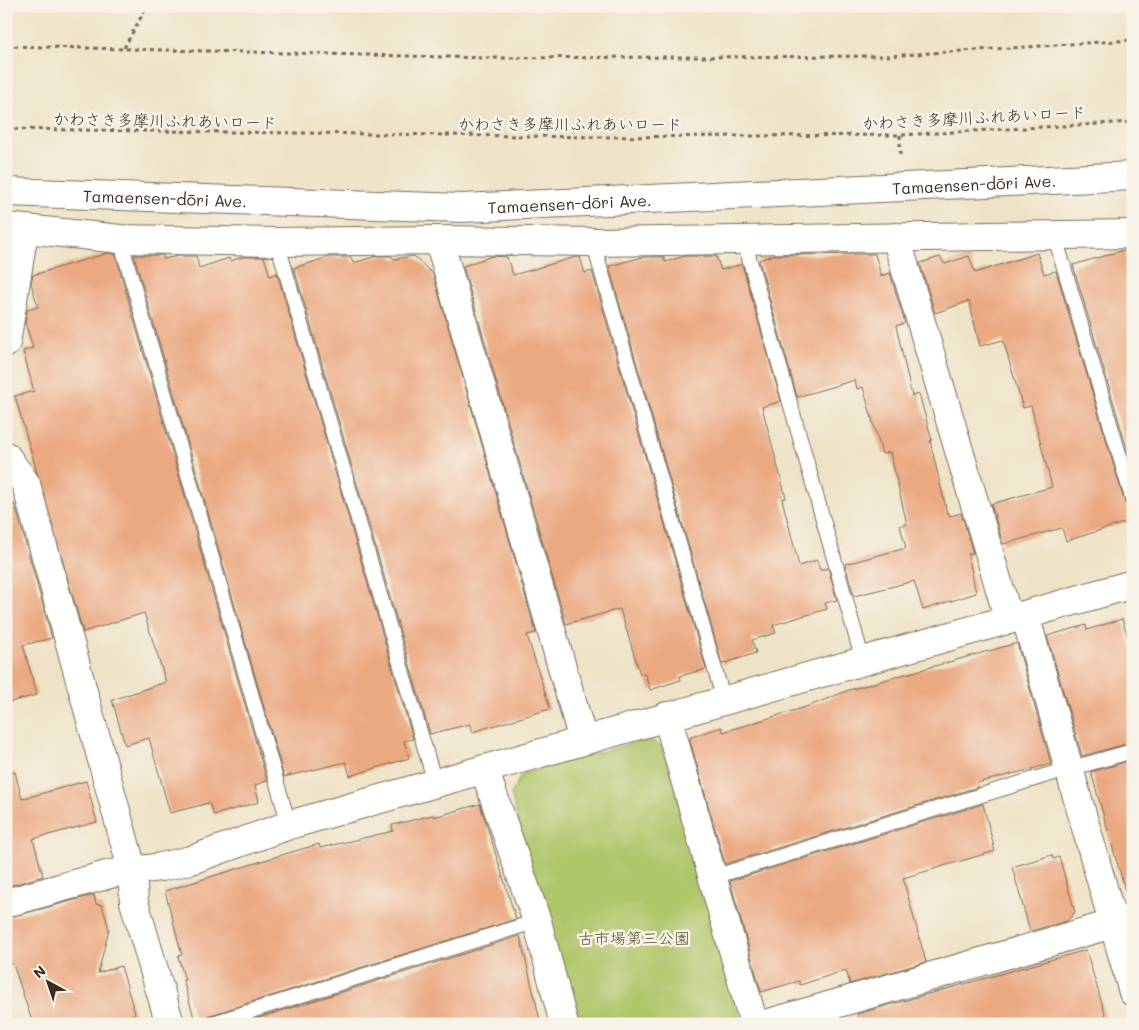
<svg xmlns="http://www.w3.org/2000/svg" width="1139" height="1030" viewBox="0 0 1139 1030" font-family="Mali,'Klee One',sans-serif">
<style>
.green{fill:#b0c66b;stroke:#767844}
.building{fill:#eba982}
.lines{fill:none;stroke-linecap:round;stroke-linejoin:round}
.lane-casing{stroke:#7a6b59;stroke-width:16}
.street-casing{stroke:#7a6b59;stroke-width:30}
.secondary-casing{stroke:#7a6b59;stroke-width:30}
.primary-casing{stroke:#7a6b59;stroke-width:30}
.path{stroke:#7a6b59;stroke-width:3;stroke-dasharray:4 4;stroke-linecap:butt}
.lane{stroke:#fff;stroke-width:14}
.street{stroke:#fff;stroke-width:28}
.secondary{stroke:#fff;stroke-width:28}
.primary{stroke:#fff;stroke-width:28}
.labels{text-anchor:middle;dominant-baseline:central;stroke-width:5;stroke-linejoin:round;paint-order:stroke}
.street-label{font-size:16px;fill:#3b2a1e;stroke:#f7f3e8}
.park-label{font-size:16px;fill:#585131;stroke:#f7f3e8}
</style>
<rect width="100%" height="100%" fill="#f7f3e8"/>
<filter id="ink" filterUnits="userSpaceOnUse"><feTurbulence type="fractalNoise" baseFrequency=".02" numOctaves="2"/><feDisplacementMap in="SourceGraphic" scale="10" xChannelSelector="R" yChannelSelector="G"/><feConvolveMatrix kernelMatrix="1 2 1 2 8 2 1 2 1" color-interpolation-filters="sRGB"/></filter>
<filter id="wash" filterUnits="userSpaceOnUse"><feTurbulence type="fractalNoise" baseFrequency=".0096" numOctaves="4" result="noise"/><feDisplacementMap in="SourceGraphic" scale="20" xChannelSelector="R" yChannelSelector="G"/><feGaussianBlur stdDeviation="1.12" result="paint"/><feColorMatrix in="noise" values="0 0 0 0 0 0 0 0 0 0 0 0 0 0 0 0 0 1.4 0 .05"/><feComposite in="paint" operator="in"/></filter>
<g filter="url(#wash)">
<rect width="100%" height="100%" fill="#efe3c7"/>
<path class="green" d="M640,741H653L663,747L740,1018L732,1023L573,1024L511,794L522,774Z"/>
<g id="blocks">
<g class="building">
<path d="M1124,250L1133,277V469L1073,265Z"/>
<path d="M108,253L115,254L267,781L255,785L259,802L214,815L209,803L170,813L149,738L125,745L112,700L166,682L144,613L83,632L15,396L34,391L23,351L33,348L25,322L27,310L38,307L31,283L33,275Z"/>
<path d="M1037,253L1044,274L1056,271L1125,503L1133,510V520L1066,541L1062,528L1003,544L991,504L1052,487L1031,406L1023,408L1003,340L980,346L969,301L935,313L920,263L940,257L945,264L969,256L975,273Z"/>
<path d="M875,254L881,276L890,273L905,323L896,326L912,396L919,394L932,440L930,441L947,513H949L950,516L961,513L973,553L968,554L976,593L923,610L914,581L854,596L845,564L906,548L900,526L907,524L890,452L882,454L863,387L857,389L855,380L797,397L759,260L774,255Z"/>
<path d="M134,255H163V259L178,256H196L199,268L229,258L230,261L243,257H264L270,276L277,273L413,739L404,741L409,758L350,776L346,762L284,777Z"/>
<path d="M377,256H391L394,259L414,256L433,274L536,633L527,635L550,709L472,732L470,724L430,734L294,268L329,257H351L353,263Z"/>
<path d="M492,256L507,257L513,275L576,257H580L585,273L592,271L706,669L680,676L681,680L650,690L645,674H640L620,609L566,624L463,266Z"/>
<path d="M685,256H716L721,270L742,264L781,401L762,407L786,498L782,499L799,566L817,560L820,570L828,568L837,600L825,603L827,609L773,625L776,633L752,640L756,653L722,664L609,266L643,257H664L665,262Z"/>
<path d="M6,503L15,505L52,638L23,645L37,695L6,703Z"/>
<path d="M1122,619L1133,653V742L1082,756L1047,636L1086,625L1087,630Z"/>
<path d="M1017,643L1051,764L977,783L978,787L725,864L690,741L691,737L722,727L723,732L809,706L849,690Z"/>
<path d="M1133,760V889L1125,890L1091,772Z"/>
<path d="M15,772L22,799L86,781L97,822L33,839L43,876L6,887V774Z"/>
<path d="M480,804L516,919L207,1016L201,1024H196L183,980H185L178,956L182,955L165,891L275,857L319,844L320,848L393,831L392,825L433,815L434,817Z"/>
<path d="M983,804L995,851L903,878L926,962L850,984L846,970L800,985L799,981L761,992L730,881Z"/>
<path d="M1052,855L1053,859L1059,857L1075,912L1067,921L1030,931L1012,867Z"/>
<path d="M94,895L96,904L102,905L109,929L98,973L121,966L135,1014L104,1024H33L13,964L6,966V918Z"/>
<path d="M520,936L541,1024H240Z"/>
<path d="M1086,950L1108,1024H860L857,1014Z"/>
</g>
</g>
</g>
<g filter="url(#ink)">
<use href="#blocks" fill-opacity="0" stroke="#7a6b59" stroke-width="1"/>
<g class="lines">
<defs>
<g id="lane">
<path d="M1055,237L1133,501"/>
<path d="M120,239L289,825"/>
<path d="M744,240L863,661"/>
<path d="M277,242L435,783"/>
<path d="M593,242L724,701"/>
<path d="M713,877L1044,776L1133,751"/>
<path d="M6,1023L7,1024"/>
<path d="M210,1024L537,921"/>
</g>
<g id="street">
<path d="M6,227L120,239L277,242L439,240L593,242L1133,234"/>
<path d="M896,237L1009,620"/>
<path d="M439,240L583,740"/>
<path d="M6,343L24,231"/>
<path d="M6,456L26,484L132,869"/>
<path d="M1025,615L1133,992"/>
<path d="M667,716L754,1024"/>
<path d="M484,769L537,921L564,1024"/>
<path d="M6,903L110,874L161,867L191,860L289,825L1133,584"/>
<path d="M766,1024L1133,918"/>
</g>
<path id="secondary" d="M132,869L134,902L170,1024"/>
<g id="primary">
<path id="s1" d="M6,192L462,208L1133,176"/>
</g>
</defs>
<use href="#lane" class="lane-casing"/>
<use href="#street" class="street-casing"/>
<use href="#secondary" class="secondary-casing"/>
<use href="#primary" class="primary-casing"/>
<g class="path">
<path d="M6,46L486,58L885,56L1133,40"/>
<path d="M124,48L147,6"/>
<path d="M6,129L596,137L900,135L1133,122"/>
<path d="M900,135V155"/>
</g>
<use href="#lane" class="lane"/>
<use href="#street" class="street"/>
<use href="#secondary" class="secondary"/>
<use href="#primary" class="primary"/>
</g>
</g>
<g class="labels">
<g class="street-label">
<text transform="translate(974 117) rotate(-3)">かわさき多摩川ふれあいロード</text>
<text transform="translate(165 120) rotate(1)">かわさき多摩川ふれあいロード</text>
<text x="570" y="123">かわさき多摩川ふれあいロード</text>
<text stroke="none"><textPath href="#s1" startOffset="969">Tamaensen-dōri Ave.</textPath></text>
<text stroke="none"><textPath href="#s1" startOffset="159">Tamaensen-dōri Ave.</textPath></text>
<text stroke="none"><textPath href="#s1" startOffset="564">Tamaensen-dōri Ave.</textPath></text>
</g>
<g class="park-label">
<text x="634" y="937">古市場第三公園</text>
</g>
</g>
<rect width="1139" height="1030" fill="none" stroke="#f7f3e8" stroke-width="25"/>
<g transform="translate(48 982) rotate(320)" stroke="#f7f3e8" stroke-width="4" paint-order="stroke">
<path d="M0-4L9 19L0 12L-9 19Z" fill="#3b2a1e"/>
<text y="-8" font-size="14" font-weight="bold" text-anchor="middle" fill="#3b2a1e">N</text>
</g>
</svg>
